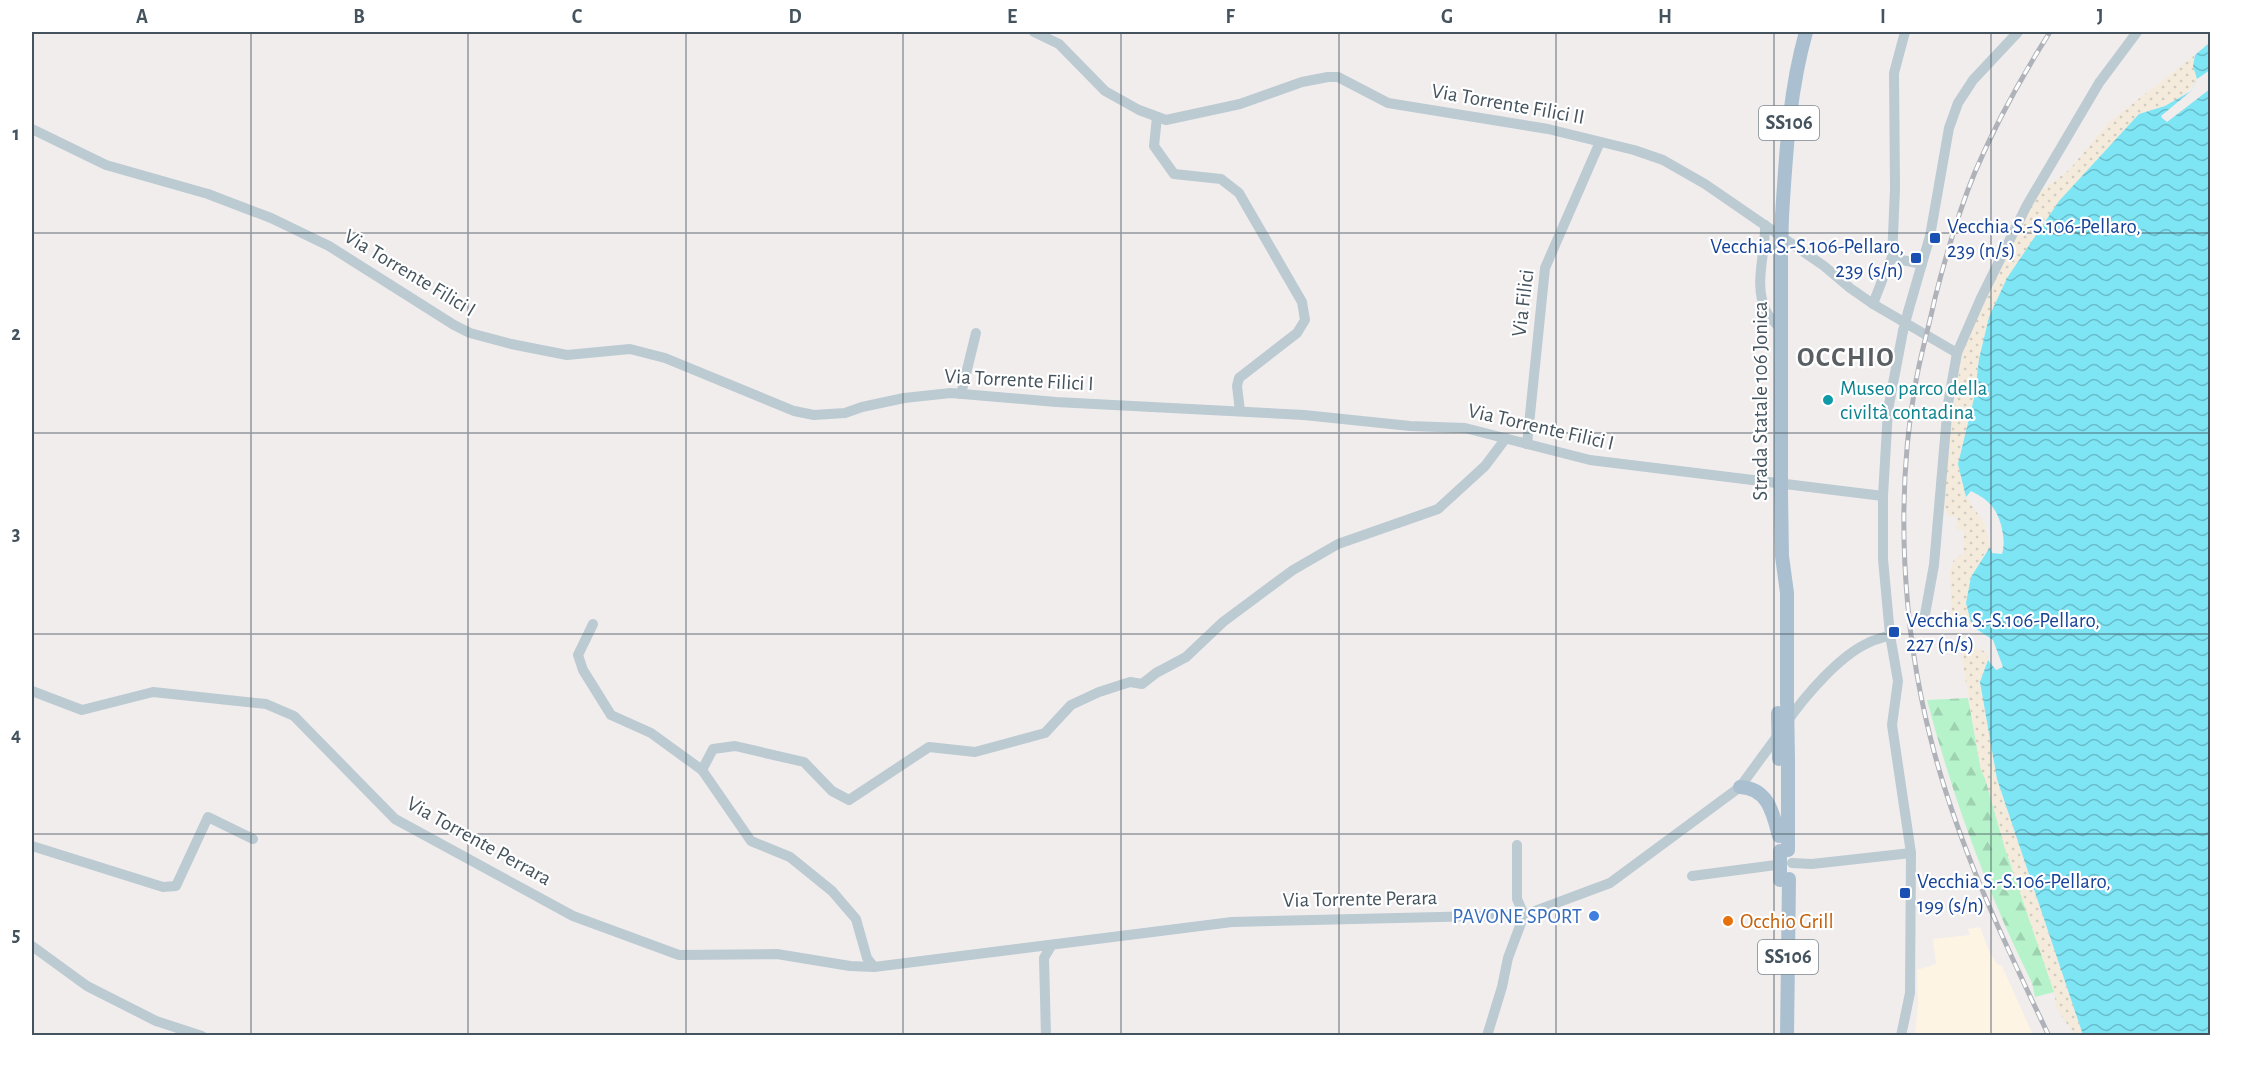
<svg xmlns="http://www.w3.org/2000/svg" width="2242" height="1067" viewBox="0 0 2242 1067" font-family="'Alegreya Sans',sans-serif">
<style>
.commercial{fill:#fef4e4}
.forest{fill:url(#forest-firs)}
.sand{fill:url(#sand-dots)}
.water{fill:url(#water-waves)}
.pier{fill:#f1eded}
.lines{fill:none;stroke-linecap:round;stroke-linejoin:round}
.minor{stroke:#bccad2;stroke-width:10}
.major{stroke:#aac0d0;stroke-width:14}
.rail-casing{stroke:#afb3b9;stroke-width:5}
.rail{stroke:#fff;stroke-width:3;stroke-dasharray:9;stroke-linecap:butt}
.minor-bridge{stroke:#bccad2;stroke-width:10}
.major-bridge{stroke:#aac0d0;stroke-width:14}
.grid{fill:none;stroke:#44535d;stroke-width:1.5;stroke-opacity:0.55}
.transit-dot{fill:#1a4fb4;stroke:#fff;stroke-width:2}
.culture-dot{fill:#0f9aa8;stroke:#fff;stroke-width:2}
.shop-dot{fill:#3f7fe0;stroke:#fff;stroke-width:2}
.food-dot{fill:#e8710a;stroke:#fff;stroke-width:2}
.labels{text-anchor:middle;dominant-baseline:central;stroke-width:4.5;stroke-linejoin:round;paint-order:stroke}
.shield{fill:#fff;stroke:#7c878e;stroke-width:1.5}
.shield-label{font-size:20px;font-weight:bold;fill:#44535d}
.street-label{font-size:21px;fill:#44535d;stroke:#fff}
.transit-label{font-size:21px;fill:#164399;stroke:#fff;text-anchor:start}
.culture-label{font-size:21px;fill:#0d838f;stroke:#fff;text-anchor:start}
.shop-label{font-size:21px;fill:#366cbe;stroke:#fff;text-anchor:end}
.food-label{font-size:21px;fill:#c56008;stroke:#fff;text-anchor:start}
.district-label{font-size:27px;font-weight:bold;letter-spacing:1.5px;fill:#595f63;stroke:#fff}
.neatline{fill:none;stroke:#44535d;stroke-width:2}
.grid-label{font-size:20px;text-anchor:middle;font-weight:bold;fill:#44535d}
</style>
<defs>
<pattern id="forest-firs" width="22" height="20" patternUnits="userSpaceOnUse" patternTransform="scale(1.5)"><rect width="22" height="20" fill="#b6f3ca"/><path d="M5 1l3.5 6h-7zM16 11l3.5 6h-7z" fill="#9ed2b0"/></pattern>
<pattern id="sand-dots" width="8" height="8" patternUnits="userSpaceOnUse" patternTransform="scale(1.5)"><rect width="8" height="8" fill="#f4ebdc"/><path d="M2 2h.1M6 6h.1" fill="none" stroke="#d2ccbf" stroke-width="1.8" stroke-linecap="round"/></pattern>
<pattern id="water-waves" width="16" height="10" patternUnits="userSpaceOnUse" patternTransform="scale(1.5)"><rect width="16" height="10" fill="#7ee5f5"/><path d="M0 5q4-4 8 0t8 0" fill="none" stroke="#69bcca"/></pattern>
</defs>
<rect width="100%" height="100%" fill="#f1eded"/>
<path class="commercial" d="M1980,927L1988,949L1997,964L2002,966L2033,1035H1915L1918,1003L1917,970L1936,964L1933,939L1970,935L1968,929Z"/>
<path class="forest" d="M1968,698L1981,770L1985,778L2004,845L2054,992L2035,997L2032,983C1987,892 1953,798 1927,700Z"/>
<g class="sand">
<path d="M2195,55L2193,66L2197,79C2185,101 2162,107 2139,114L1989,317L1979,359L1975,394L1958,464L1966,497L1985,524L1990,547L1982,557L1966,603L1972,626L1959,628L1952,619L1950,572L1954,559L1963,554L1964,530L1956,529L1957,517L1948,516L1944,504L1951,425L1962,353L1999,270L2037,194L2069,170L2109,122Z"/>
<path d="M1972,646L1988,653V660L1980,682L1997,779L2083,1035H2075L2057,1010L2054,992L2004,845L1985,778L1981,770L1960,647Z"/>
</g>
<path class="water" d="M2208,44H2210V1035H2083L1997,779L1980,682L1988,660L1996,670L2003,667L1993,640L1972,626L1966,603L1971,577L1990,547L1992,553L2002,554C2007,539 2000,512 1988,502C1984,498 1977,494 1971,491L1966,497L1958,464L1975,394L1979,359L1989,317L2007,278L2059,201L2139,114L2165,106L2191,91L2197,79L2193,66L2195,55Z"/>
<path class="pier" d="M2210,70V89L2167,122L2162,118L2161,116L2191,91L2197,79Z"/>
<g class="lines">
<g class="minor">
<path d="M1034,32L1059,44L1105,91L1139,110L1166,120L1240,104L1302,82L1328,77H1338L1388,103L1548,129L1634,150L1663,160L1705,184L1824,266L1850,288L1873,304L1957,353"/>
<path d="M1905,32L1894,73L1895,189L1892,258L1922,264"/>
<path d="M1157,117L1154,146L1174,174L1221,179L1239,193L1302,302L1305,320L1297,333L1239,378L1237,386L1240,411"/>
<path d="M32,129L106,165L208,194L271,218L329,246L454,325L470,333L511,344L567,355L630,349L665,358L794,411L814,415L845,413L862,407L904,398L951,393L1056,402L1304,415L1410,426L1465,428L1590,460L1883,496"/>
<path d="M1765,225C1766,253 1753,284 1766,311C1769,318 1777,324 1781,330"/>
<path d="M1873,304L1888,265L1892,258"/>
<path d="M1908,312L1930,236L1949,128L1958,103L1973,80L2018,32"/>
<path d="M961,394L976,333"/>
<path d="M1527,444L1545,268L1600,142"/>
<path d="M1924,620L1934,565L1948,404L1957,353L1981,298L2027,205L2099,83L2137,32"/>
<path d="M593,624L578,655L583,670L611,715L651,733L702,770L751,841L790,857L832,891L856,919L867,958L874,967"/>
<path d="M32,691L82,710L153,692L266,704L294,716L395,819L573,916L679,955L777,954L850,966L874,967L1232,922L1524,915L1610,883L1740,787L1778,735"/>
<path d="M1787,722C1804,697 1839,656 1868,643C1875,639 1883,638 1890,635"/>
<path d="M702,770L713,749L735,746L804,762L832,791L849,800L929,747L975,752L1045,733L1071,705L1099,692L1130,682L1142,684L1156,673L1186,657L1223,622L1293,570L1338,544L1438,509L1485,466L1506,438"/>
<path d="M32,846L163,887L176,886L208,817L253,839"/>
<path d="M1792,863L1812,864L1911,853"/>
<path d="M1692,876L1776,865"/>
<path d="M32,946L87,986L156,1021L202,1036"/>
<path d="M1046,1036L1044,958L1051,946"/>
<path d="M1487,1036L1502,987L1508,958L1524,915L1517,899V845"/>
<path d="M1901,1036L1910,993L1911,853L1892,725L1898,681L1890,635L1883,559V496L1888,410L1903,331"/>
</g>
<g class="major">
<path d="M1782,216C1786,154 1789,92 1806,32"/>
<path d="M1781,475V250"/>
<path d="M1781,493L1782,556L1787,593V700"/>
<path d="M1788,758V850"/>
<path d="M1740,787C1768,788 1773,813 1779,836"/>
<path d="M1787,1036L1789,879"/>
</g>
<defs>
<path id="rail" d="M2049,1036C2003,940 1957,843 1931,740C1902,627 1895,496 1916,381C1921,353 1929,326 1935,298C1946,255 1958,213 1975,172C1996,123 2022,76 2050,32"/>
</defs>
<use href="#rail" class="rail-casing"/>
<use href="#rail" class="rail"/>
<path class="minor-bridge" d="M1903,331L1908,312"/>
<g class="major-bridge">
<path d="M1781,250L1782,216"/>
<path d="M1781,493V475"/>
<path d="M1787,700L1788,758"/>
<path d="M1778,713L1779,759"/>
<path d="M1780,851V880"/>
</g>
</g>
<path class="grid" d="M251,32V1036M468,32V1036M686,32V1036M903,32V1036M1121,32V1036M1339,32V1036M1556,32V1036M1774,32V1036M1991,32V1036M32,233H2210M32,433H2210M32,634H2210M32,834H2210"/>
<g class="transit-dot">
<rect x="1929" y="232" width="12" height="12" rx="3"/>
<rect x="1910" y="252" width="12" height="12" rx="3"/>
<rect x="1888" y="626" width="12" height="12" rx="3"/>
<rect x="1899" y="887" width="12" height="12" rx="3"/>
</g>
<circle class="culture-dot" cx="1828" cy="400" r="6"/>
<circle class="shop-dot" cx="1594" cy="916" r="6"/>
<circle class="food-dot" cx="1728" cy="921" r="6"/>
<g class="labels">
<g class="shield">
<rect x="1759" y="106" width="60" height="34" rx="4.5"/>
<rect x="1758" y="940" width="60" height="34" rx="4.5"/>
</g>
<g class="shield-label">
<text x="1789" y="123">SS106</text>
<text x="1788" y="957">SS106</text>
</g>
<g class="street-label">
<text transform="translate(1508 104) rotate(10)">Via Torrente Filici II</text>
<text transform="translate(410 273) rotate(31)">Via Torrente Filici I</text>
<text transform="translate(1523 303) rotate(-83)">Via Filici</text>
<text transform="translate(1019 380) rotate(3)">Via Torrente Filici I</text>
<text transform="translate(1760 401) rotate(-90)">Strada Statale 106 Jonica</text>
<text transform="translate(1541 427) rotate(13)">Via Torrente Filici I</text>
<text transform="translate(479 841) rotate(29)">Via Torrente Perrara</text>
<text transform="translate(1360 899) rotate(-1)">Via Torrente Perara</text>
</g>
<g class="transit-label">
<text x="1947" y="226">Vecchia S.-S.106-Pellaro,<tspan x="1947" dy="24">239 (n/s)</tspan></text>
<text x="1904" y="246" text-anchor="end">Vecchia S.-S.106-Pellaro,<tspan x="1904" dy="24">239 (s/n)</tspan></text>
<text x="1906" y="620">Vecchia S.-S.106-Pellaro,<tspan x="1906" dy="24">227 (n/s)</tspan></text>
<text x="1917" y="881">Vecchia S.-S.106-Pellaro,<tspan x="1917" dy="24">199 (s/n)</tspan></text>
</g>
<g class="culture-label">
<text x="1840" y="388">Museo parco della<tspan x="1840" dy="24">civiltà contadina</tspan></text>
</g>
<g class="shop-label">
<text x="1582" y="916">PAVONE SPORT</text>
</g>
<g class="food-label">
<text x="1740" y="921">Occhio Grill</text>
</g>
<g class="district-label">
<text x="1846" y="357">OCCHIO</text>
</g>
</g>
<rect width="2242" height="1067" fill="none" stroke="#ffffff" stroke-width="66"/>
<rect x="33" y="33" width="2176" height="1001" class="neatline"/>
<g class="grid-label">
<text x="142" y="23">A</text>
<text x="359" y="23">B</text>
<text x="577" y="23">C</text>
<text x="795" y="23">D</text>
<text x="1012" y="23">E</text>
<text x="1230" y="23">F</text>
<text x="1447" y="23">G</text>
<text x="1665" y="23">H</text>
<text x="1883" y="23">I</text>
<text x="2100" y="23">J</text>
<text x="16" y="140">1</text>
<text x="16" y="340">2</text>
<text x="16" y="540">3</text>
<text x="16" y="741">4</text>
<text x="16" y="941">5</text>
</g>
</svg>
